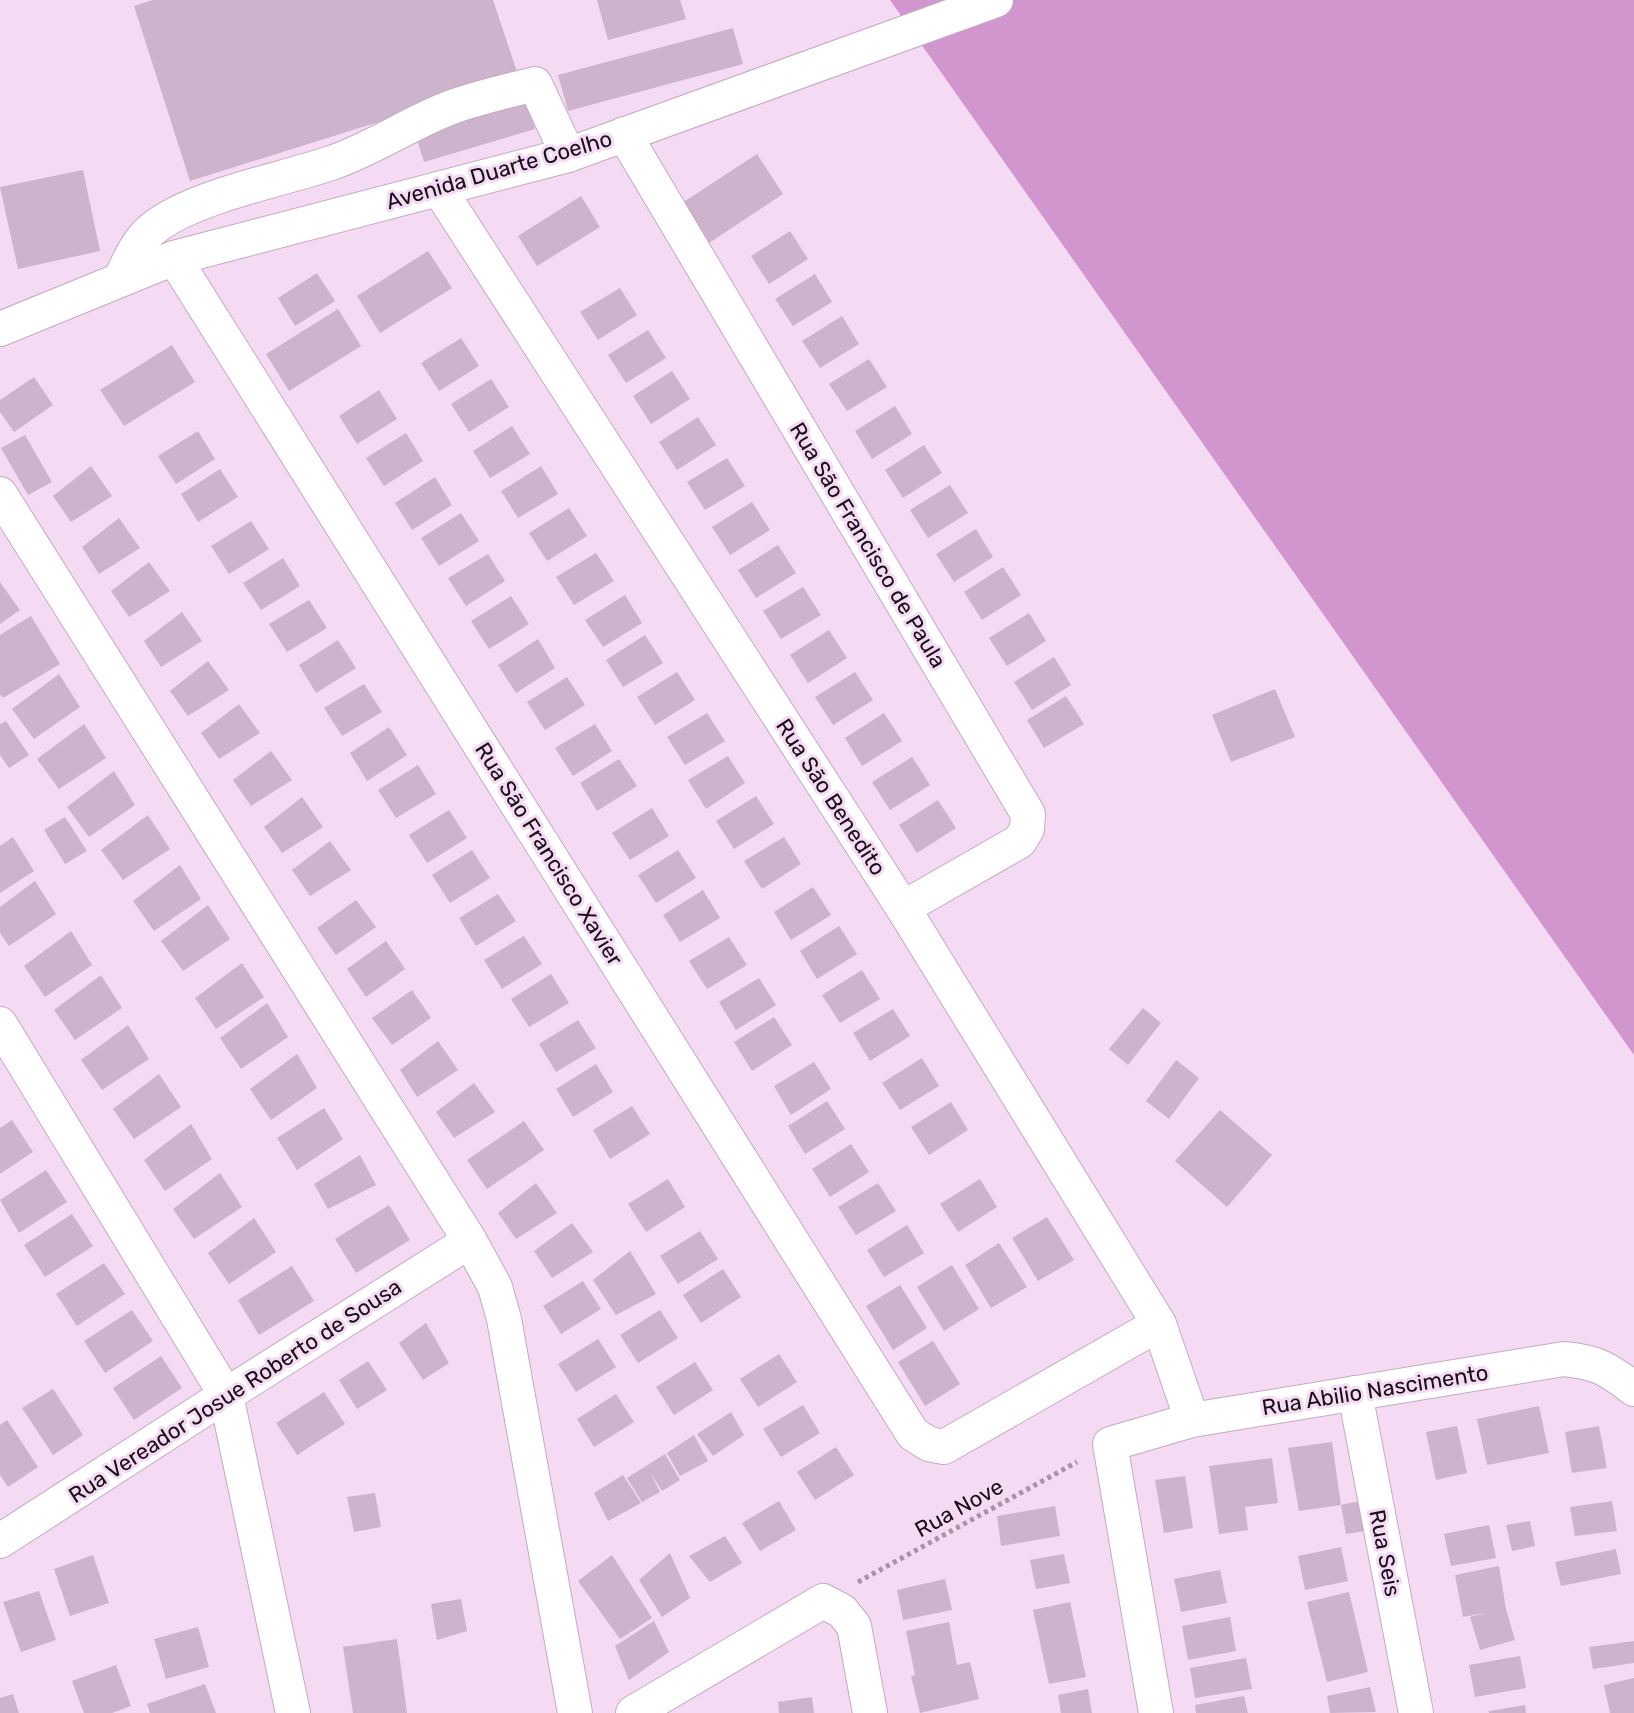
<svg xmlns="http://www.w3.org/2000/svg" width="1634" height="1713" viewBox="0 0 1634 1713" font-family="Rubik,sans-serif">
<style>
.forest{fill:#d296cf}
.building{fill:#cdb3cb}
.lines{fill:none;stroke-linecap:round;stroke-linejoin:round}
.street-casing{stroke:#c4aac2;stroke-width:36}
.path{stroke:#a893a6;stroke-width:5;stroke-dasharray:4 4;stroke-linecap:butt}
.street{stroke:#fff;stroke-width:34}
.labels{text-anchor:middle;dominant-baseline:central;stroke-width:6;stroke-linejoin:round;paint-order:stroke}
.street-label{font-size:22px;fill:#180f18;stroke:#f5daf3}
</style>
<rect width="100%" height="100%" fill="#f5daf3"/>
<path class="forest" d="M890,0H1634V1055Z"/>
<g class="building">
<path d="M153,0H493L519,78L190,181L134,6Z"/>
<path d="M597,0H680L686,19L608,40Z"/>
<path d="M733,28L743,64L568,111L558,75Z"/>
<path d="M526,98L535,129L424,162L414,130Z"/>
<path d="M757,154L783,194L706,245L679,205Z"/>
<path d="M83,170L100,251L18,269L0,187Z"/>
<path d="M581,196L600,227L537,266L518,236Z"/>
<path d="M790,231L808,259L769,284L751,256Z"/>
<path d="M428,251L452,288L380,333L357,296Z"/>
<path d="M317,273L335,301L295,326L278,298Z"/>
<path d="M815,274L832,302L793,326L775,299Z"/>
<path d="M620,288L637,315L598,340L580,312Z"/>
<path d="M338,309L361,346L289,391L266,354Z"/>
<path d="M842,316L859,344L820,368L802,341Z"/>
<path d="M648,330L666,358L626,383L608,355Z"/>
<path d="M461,338L479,366L439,391L421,363Z"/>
<path d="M172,345L195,382L124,426L100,390Z"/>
<path d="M869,359L887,387L847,411L829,384Z"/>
<path d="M672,371L690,399L651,424L633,396Z"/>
<path d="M34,377L53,405L14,432L0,412V400Z"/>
<path d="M491,379L509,407L469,432L451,404Z"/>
<path d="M379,390L397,419L357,444L339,416Z"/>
<path d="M895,406L912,434L872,459L855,431Z"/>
<path d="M698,417L716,445L677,470L659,442Z"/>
<path d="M512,426L530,454L490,478L473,451Z"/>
<path d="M198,431L215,459L176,484L158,456Z"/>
<path d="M406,433L423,461L384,486L366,458Z"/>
<path d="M25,435L52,482L28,495L1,448Z"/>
<path d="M924,445L942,473L903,498L885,470Z"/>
<path d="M727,458L745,486L705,510L687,482Z"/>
<path d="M91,466L112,496L71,522L53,496Z"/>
<path d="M541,466L558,494L518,518L501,491Z"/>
<path d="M220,469L238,497L198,522L181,494Z"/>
<path d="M435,477L452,505L412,530L395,503Z"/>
<path d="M950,485L968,513L928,538L910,510Z"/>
<path d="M752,502L770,530L730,555L712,527Z"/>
<path d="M569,508L587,536L547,561L529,533Z"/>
<path d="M461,513L479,541L439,566L421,538Z"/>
<path d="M119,518L140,548L99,574L82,547Z"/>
<path d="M251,521L269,549L229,574L211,546Z"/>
<path d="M976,529L993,557L954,582L936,554Z"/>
<path d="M778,545L796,573L756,598L738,570Z"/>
<path d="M596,553L614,581L574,605L556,577Z"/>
<path d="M488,554L505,581L466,606L448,578Z"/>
<path d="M283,558L300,586L261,610L243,583Z"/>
<path d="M149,562L170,591L129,617L111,591Z"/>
<path d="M1003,567L1021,595L982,620L964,592Z"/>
<path d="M0,582L20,610L0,624Z"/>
<path d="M803,587L821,615L781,639L763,611Z"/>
<path d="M625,595L642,623L603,647L585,620Z"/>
<path d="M511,596L529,624L489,649L471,621Z"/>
<path d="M309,600L327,628L287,652L269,624Z"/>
<path d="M182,612L202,641L161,667L144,641Z"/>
<path d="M1029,613L1046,641L1007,666L989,638Z"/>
<path d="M31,616L60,664L3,698L0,694V635Z"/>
<path d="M829,630L847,658L808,683L790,655Z"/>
<path d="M645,635L663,663L623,687L606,660Z"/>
<path d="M538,639L555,668L516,693L498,665Z"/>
<path d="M338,640L356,668L316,693L299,665Z"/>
<path d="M1054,657L1071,685L1032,710L1014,682Z"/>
<path d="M208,661L229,690L188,716L170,691Z"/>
<path d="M677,672L695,700L655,725L637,697Z"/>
<path d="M855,672L873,700L833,725L815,697Z"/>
<path d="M59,674L80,707L34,739L12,709Z"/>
<path d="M567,677L585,705L545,730L527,702Z"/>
<path d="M364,684L382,712L342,736L324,708Z"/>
<path d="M1275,689L1295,737L1231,762L1212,715Z"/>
<path d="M1066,696L1084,724L1044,748L1027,720Z"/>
<path d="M239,704L260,733L219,759L201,733Z"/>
<path d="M707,713L725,741L685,765L667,737Z"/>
<path d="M884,713L902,741L862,766L845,738Z"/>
<path d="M6,721L29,755L9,768L0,755V724Z"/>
<path d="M84,724L106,758L59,789L37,759Z"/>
<path d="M595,724L612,751L573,776L555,748Z"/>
<path d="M389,727L407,755L367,781L350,753Z"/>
<path d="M271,751L292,780L251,806L233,780Z"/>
<path d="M728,756L745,783L706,809L688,780Z"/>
<path d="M912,757L930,785L890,810L872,782Z"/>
<path d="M619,759L637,786L597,811L580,783Z"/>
<path d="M418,765L436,794L396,818L378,790Z"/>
<path d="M114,771L135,805L89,837L67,807Z"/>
<path d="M756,796L774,824L734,849L716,821Z"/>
<path d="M302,797L323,827L282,853L264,827Z"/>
<path d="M938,800L956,828L917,853L899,825Z"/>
<path d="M652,808L669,836L630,860L612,833Z"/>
<path d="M449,810L467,838L427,863L409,835Z"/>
<path d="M148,815L170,849L123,880L101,850Z"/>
<path d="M65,817L87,851L65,864L44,830Z"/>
<path d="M13,837L34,871L0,893V846Z"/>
<path d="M784,837L801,864L762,889L744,861Z"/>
<path d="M330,841L351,870L310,896L292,870Z"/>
<path d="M472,850L490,878L450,903L432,875Z"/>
<path d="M678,850L696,878L656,903L638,875Z"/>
<path d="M180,865L201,899L154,931L133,901Z"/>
<path d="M35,881L56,914L9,946L0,933V907Z"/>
<path d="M813,887L831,915L791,940L774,912Z"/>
<path d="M703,890L720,918L680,942L663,915Z"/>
<path d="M498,894L516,921L476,946L459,918Z"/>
<path d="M356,900L376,927L336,955L317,928Z"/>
<path d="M208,905L230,939L183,971L161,941Z"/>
<path d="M839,926L857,954L817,979L800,951Z"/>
<path d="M71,931L92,965L45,997L24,966Z"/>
<path d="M524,936L542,964L502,989L484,960Z"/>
<path d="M729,937L747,965L707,989L689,961Z"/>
<path d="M386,941L405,969L366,997L347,969Z"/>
<path d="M242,963L264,997L216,1029L195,998Z"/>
<path d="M862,970L880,999L840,1023L822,995Z"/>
<path d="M551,974L569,1003L529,1027L511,999Z"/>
<path d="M101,975L122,1008L75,1040L54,1010Z"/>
<path d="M759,978L776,1005L736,1030L719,1002Z"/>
<path d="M412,990L431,1018L392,1045L372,1018Z"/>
<path d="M267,1003L288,1037L241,1069L220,1038Z"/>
<path d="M1143,1008L1161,1023L1128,1065L1109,1049Z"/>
<path d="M893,1009L910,1036L870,1061L853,1033Z"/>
<path d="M774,1017L792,1045L752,1071L734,1042Z"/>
<path d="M578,1020L596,1048L556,1072L539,1044Z"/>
<path d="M128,1025L149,1059L102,1090L81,1060Z"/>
<path d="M438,1041L458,1070L417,1097L400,1070Z"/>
<path d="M297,1054L317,1088L271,1120L250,1089Z"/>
<path d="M922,1058L939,1086L900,1110L882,1083Z"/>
<path d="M1176,1060L1199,1078L1169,1119L1146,1101Z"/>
<path d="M814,1062L831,1089L791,1115L774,1086Z"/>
<path d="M596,1064L613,1092L573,1117L556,1089Z"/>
<path d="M159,1074L181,1107L134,1139L113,1109Z"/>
<path d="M474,1083L495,1112L454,1138L436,1112Z"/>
<path d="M827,1101L845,1129L805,1154L788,1126Z"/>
<path d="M951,1102L968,1130L929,1155L911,1127Z"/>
<path d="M632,1106L650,1134L610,1159L593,1130Z"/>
<path d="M324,1108L343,1139L297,1170L277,1138Z"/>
<path d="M1220,1110L1272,1155L1227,1207L1175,1161Z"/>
<path d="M12,1120L33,1152L0,1174V1128Z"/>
<path d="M524,1121L544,1150L487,1189L467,1160Z"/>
<path d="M191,1124L212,1159L165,1191L144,1160Z"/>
<path d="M851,1144L869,1172L830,1197L812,1169Z"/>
<path d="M360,1155L376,1185L328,1209L314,1184Z"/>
<path d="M46,1170L67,1202L19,1233L0,1200Z"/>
<path d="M220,1173L242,1207L194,1239L173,1209Z"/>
<path d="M668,1179L685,1207L646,1232L628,1204Z"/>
<path d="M980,1179L997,1207L958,1232L940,1204Z"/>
<path d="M536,1183L557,1213L516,1239L498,1213Z"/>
<path d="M878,1183L896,1211L856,1235L838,1207Z"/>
<path d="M389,1205L410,1240L356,1273L335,1239Z"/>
<path d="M72,1214L93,1246L45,1277L24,1245Z"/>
<path d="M1047,1217L1074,1260L1038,1281L1012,1238Z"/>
<path d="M254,1218L276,1252L229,1284L208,1253Z"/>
<path d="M572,1223L593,1252L552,1278L534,1251Z"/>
<path d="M907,1225L924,1253L884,1277L867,1250Z"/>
<path d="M700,1231L718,1259L678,1284L660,1256Z"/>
<path d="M999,1243L1027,1287L991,1308L965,1265Z"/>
<path d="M630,1251L656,1294L616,1315L593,1280Z"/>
<path d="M104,1263L125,1294L77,1326L56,1294Z"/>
<path d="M952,1265L979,1309L944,1331L917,1287Z"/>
<path d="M292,1266L314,1301L259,1335L238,1300Z"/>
<path d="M723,1269L741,1297L701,1323L683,1295Z"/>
<path d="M583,1281L601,1309L561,1334L543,1306Z"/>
<path d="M900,1285L927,1328L893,1350L866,1306Z"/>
<path d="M132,1310L153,1341L105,1373L84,1341Z"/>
<path d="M660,1310L678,1338L638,1363L620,1335Z"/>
<path d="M426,1323L449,1363L423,1380L399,1343Z"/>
<path d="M598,1339L616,1367L576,1392L558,1364Z"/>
<path d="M933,1341L960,1384L925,1406L898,1362Z"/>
<path d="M779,1354L797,1382L758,1407L740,1379Z"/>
<path d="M161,1356L182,1388L134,1420L113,1388Z"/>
<path d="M368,1361L387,1390L357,1409L339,1380Z"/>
<path d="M695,1362L713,1390L674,1415L656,1387Z"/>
<path d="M53,1389L83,1435L53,1455L22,1408Z"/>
<path d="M324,1392L345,1424L297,1455L276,1423Z"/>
<path d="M616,1394L634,1422L594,1447L577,1419Z"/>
<path d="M803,1405L820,1433L781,1457L763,1429Z"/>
<path d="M1539,1406L1549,1453L1487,1465L1477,1419Z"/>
<path d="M731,1412L744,1435L713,1456L697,1434Z"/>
<path d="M7,1420L38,1467L8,1487L0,1475V1425Z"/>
<path d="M1457,1426L1467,1473L1436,1480L1426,1432Z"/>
<path d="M1599,1426L1607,1468L1572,1473L1565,1432Z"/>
<path d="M694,1435L708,1461L680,1476L667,1453Z"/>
<path d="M1332,1442L1341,1505L1360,1501L1365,1531L1346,1534L1341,1505L1299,1511L1288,1448Z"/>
<path d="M836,1447L854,1475L815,1500L797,1472Z"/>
<path d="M665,1454L680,1480L662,1491L650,1472L660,1492L642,1502L627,1478Z"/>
<path d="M1272,1458L1278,1503L1245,1507L1248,1530L1219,1534L1209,1466Z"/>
<path d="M623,1475L641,1503L608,1521L594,1493Z"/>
<path d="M1185,1476L1193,1528L1164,1533L1155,1480Z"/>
<path d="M375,1493L381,1527L354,1532L347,1497Z"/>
<path d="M779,1501L796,1530L760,1551L742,1523Z"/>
<path d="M1612,1501L1617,1531L1575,1536L1570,1507Z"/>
<path d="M1055,1506L1060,1536L1001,1546L997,1516Z"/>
<path d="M1530,1521L1535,1546L1512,1551L1506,1525Z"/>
<path d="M1489,1525L1496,1558L1451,1566L1444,1534Z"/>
<path d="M725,1536L742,1563L710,1582L689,1556Z"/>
<path d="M1341,1547L1348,1581L1305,1590L1298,1556Z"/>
<path d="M1616,1549L1621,1574L1561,1586L1555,1562Z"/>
<path d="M670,1553L690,1598L662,1617L639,1580Z"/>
<path d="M1064,1554L1070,1583L1036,1589L1030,1560Z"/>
<path d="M93,1555L109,1603L70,1616L54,1569Z"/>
<path d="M612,1555L652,1618L620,1639L578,1581Z"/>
<path d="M1499,1566L1506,1609L1515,1640L1480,1650L1470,1617L1484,1613L1463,1617L1455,1575Z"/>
<path d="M1220,1570L1227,1603L1181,1612L1174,1579Z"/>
<path d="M945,1579L952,1610L903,1620L897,1590Z"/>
<path d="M39,1591L56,1640L21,1652L3,1602Z"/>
<path d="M1349,1592L1368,1672L1327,1682L1307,1602Z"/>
<path d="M461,1599L467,1631L437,1640L431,1604Z"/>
<path d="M1070,1602L1086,1677L1049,1684L1033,1610Z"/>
<path d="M1230,1617L1236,1651L1188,1660L1182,1626Z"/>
<path d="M654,1621L669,1652L629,1680L615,1646Z"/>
<path d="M949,1622L957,1665L970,1662L979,1699L920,1713L911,1676L915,1675L906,1631Z"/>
<path d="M198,1627L209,1667L166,1679L154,1639Z"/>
<path d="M397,1639L407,1713H353L343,1647Z"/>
<path d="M1634,1641V1663L1593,1669L1589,1647Z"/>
<path d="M1520,1656L1526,1688L1475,1697L1469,1665Z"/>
<path d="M1246,1658L1252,1689L1195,1698L1190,1668Z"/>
<path d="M116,1665L131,1706L112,1713H84L72,1681Z"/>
<path d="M1634,1678V1713H1610L1604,1685Z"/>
<path d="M205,1684L216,1713H150L147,1704Z"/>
<path d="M1370,1687L1376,1712L1330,1713L1327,1696Z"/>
<path d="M1088,1689L1092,1713H1061L1058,1695Z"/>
<path d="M13,1694L19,1713H0V1698Z"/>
<path d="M1244,1696L1248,1713H1196L1195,1705Z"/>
<path d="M812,1697L814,1713H779L778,1702Z"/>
<path d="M1525,1705L1526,1713H1489V1711Z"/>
</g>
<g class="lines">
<defs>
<g id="street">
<path d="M624,134L1028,814L1027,829L1020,841L903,908"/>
<path d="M439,189L903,908L1159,1324L1192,1420"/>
<path d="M174,258L913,1434L929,1444L944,1447L1159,1324"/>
<path d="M121,278C131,257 138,238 159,224C201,195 280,180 331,163C373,149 411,122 452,107C479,97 507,91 535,84L568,155"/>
<path d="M0,329L174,258L568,155L996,0"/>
<path d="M0,494L470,1241L495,1287L504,1319L575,1713"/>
<path d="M0,1024L226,1395L293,1713"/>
<path d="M1355,1393L1416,1713"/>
<path d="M0,1541L226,1395L470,1241"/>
<path d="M633,1713L823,1601L842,1611L854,1626L870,1713"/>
<path d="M1156,1713L1110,1444L1192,1420L1564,1359C1597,1362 1608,1369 1634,1389"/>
</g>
</defs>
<use href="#street" class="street-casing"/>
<path class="path" d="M858,1582L1077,1462"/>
<use href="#street" class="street"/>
</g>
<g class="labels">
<g class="street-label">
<text transform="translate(499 170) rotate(-16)">Avenida Duarte Coelho</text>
<text transform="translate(868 545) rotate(59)">Rua São Francisco de Paula</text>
<text transform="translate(831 797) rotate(57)">Rua São Benedito</text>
<text transform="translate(549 854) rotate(58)">Rua São Francisco Xavier</text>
<text transform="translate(1375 1390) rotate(-9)">Rua Abilio Nascimento</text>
<text transform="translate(235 1391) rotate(-33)">Rua Vereador Josue Roberto de Sousa</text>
<text transform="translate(959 1508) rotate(-29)">Rua Nove</text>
<text transform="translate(1385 1553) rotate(79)">Rua Seis</text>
</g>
</g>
</svg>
